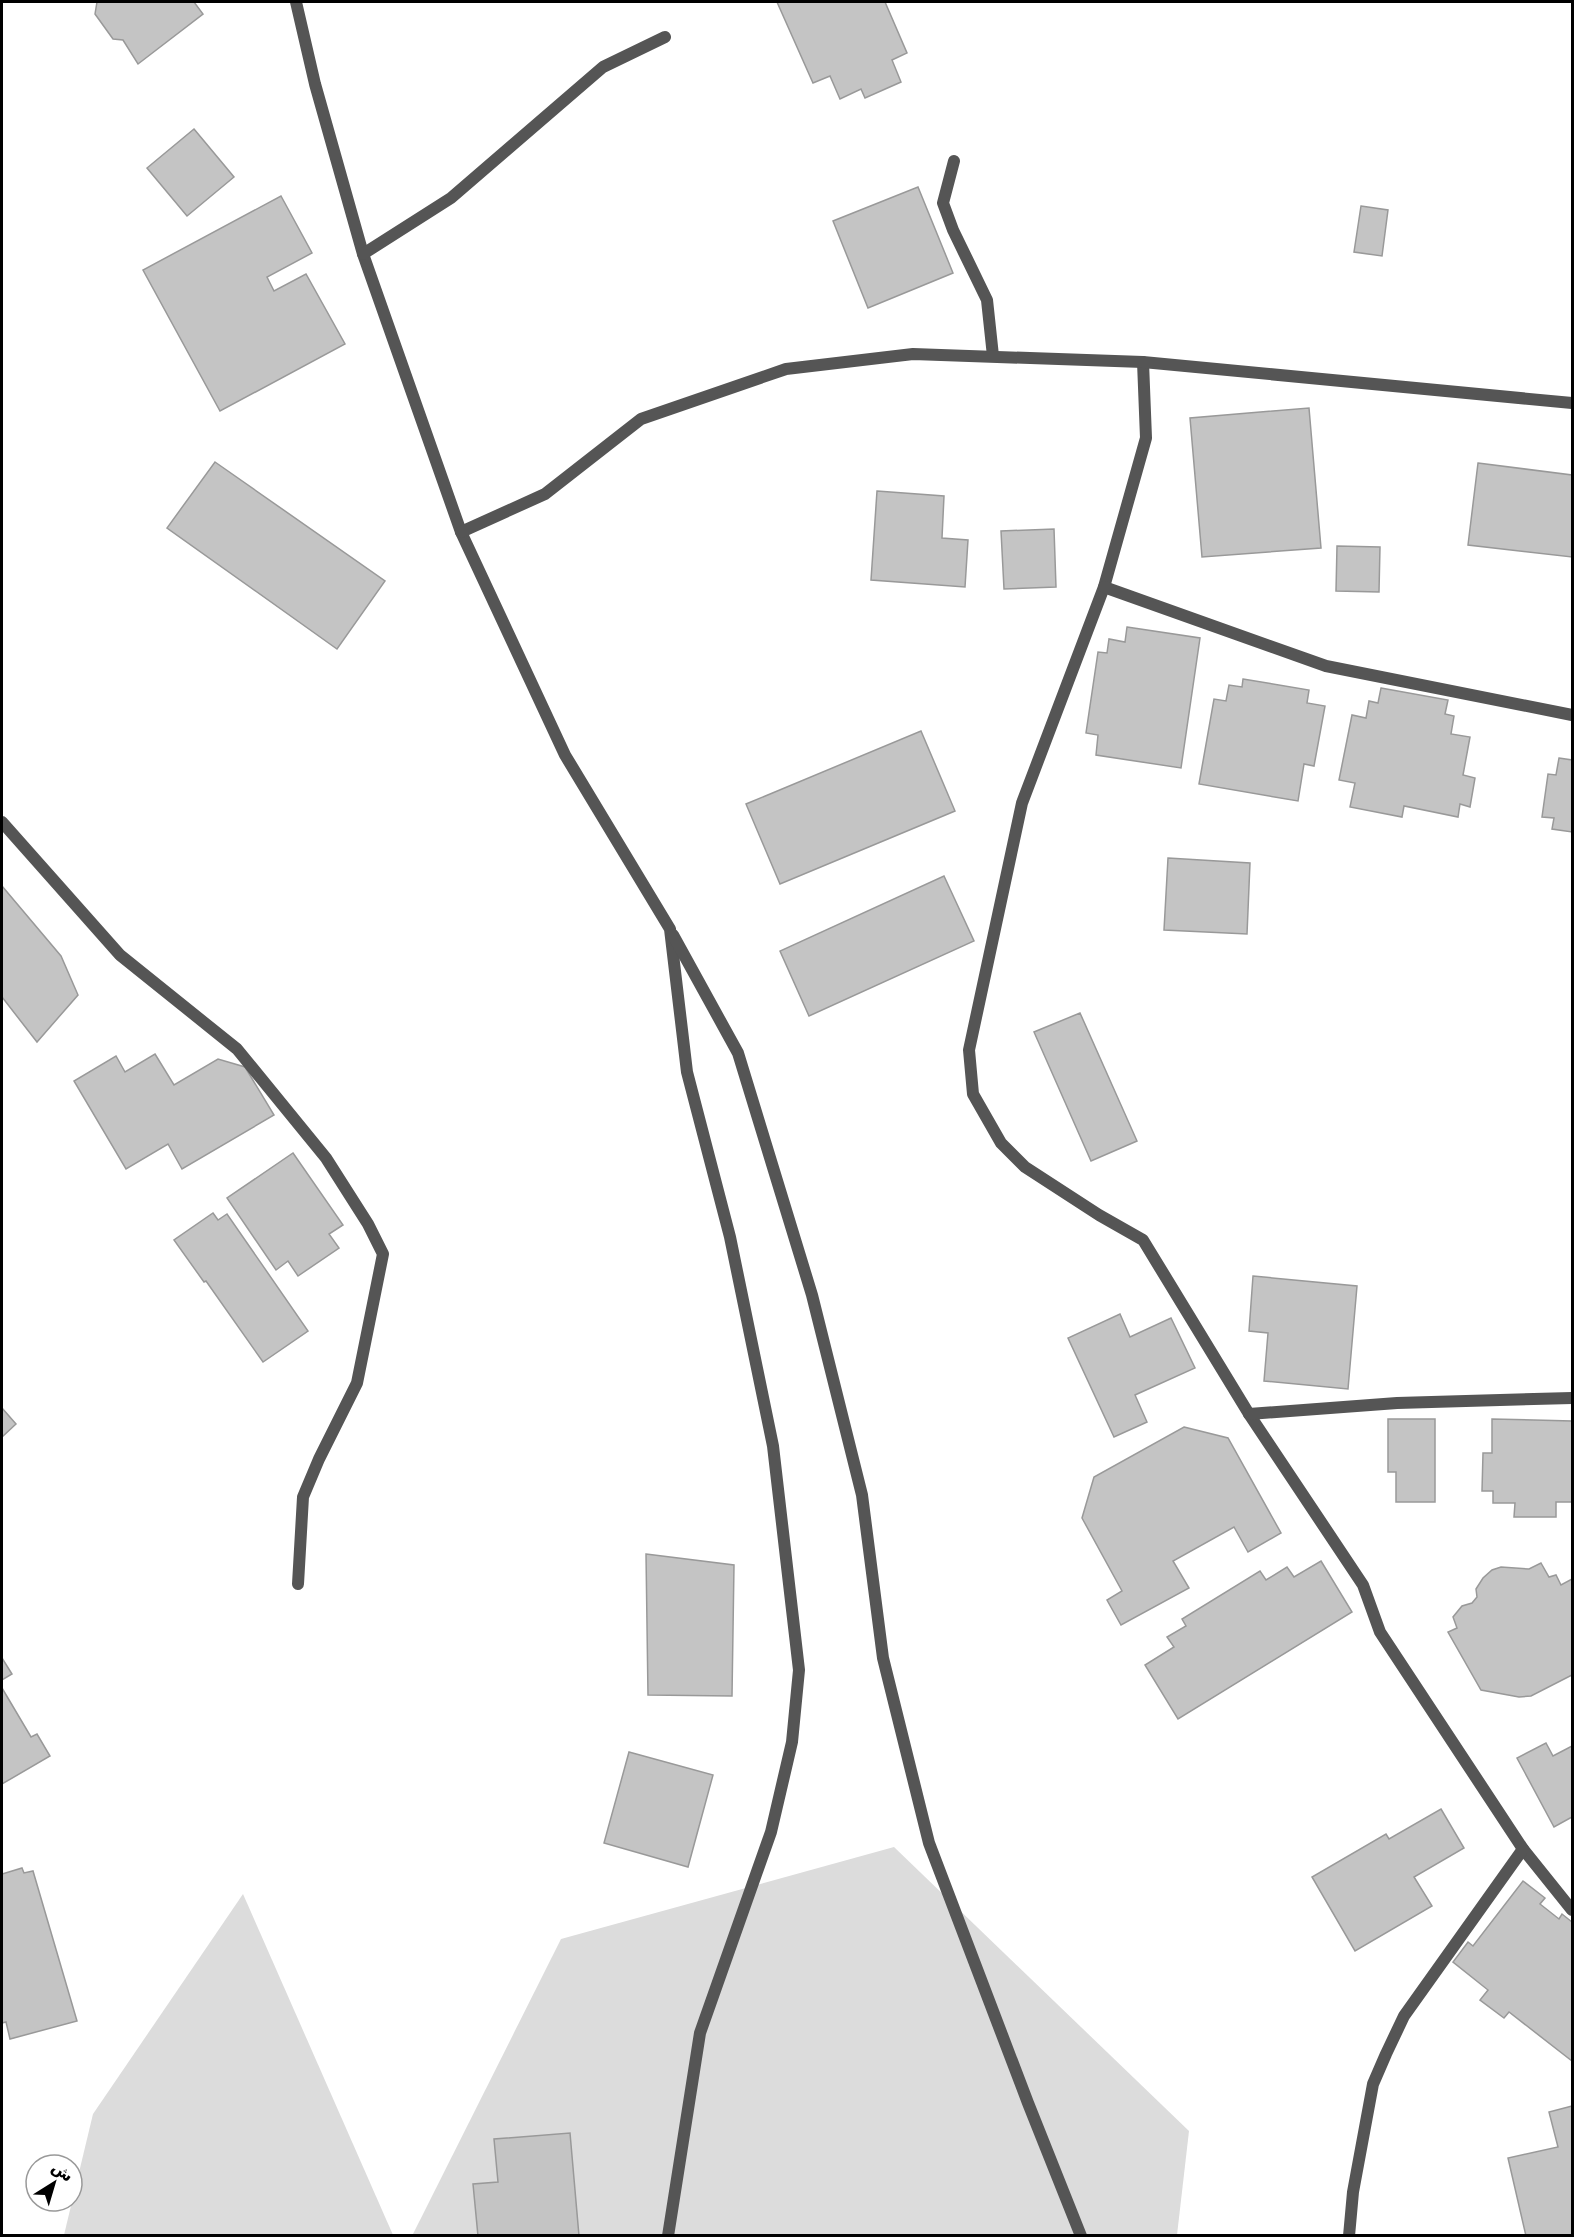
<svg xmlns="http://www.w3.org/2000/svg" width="1574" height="2237" viewBox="0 0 1574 2237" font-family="'DejaVu Sans',Vazirmatn,sans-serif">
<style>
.green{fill:#dcdcdc}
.building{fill:#c4c4c4;stroke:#999;stroke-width:1.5}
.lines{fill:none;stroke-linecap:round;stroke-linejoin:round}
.minor{stroke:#555;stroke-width:12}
</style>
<rect width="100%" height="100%" fill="#fff"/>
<g class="green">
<path d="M894,1847L1189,2131L1177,2235L412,2236L561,1939Z"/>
<path d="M243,1894L393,2235H64L93,2114Z"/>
</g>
<g class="building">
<path d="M97,2H194L203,14L138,64L123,40L113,39L95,14Z"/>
<path d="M777,2H885L907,53L892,60L901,82L865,98L861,89L840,99L830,76L813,83Z"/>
<path d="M194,129L234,177L187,216L147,168Z"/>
<path d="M918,187L953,273L868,308L833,221Z"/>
<path d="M281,196L312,253L267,277L274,291L306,274L345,344L220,411L143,270Z"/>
<path d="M1361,206L1388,210L1382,256L1354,252Z"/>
<path d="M1309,408L1321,548L1202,557L1190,418Z"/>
<path d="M215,462L385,581L337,649L167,528Z"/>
<path d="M1478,463L1572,475V557L1468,545Z"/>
<path d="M877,491L944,496L942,538L968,540L965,587L871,580Z"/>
<path d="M1054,529L1056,587L1004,589L1001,531Z"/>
<path d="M1337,546L1380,547L1379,592L1336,591Z"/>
<path d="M1127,627L1200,638L1181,768L1096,755L1098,735L1086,733L1098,652L1107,653L1109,639L1125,642Z"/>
<path d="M1243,679L1309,690L1307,703L1325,706L1314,766L1304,764L1298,801L1199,784L1214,699L1226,701L1229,685L1242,687Z"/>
<path d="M1381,688L1448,700L1445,714L1454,716L1451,734L1470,737L1463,775L1475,778L1470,807L1460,804L1458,817L1404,806L1402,817L1350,807L1355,783L1339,780L1352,715L1366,718L1369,701L1378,703Z"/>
<path d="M921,731L955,811L780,884L746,804Z"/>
<path d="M1559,758L1572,760V832L1552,829L1554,818L1542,817L1548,774L1556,775Z"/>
<path d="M1168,858L1250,863L1247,934L1164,930Z"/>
<path d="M944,876L974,941L809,1016L780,951Z"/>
<path d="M2,886L61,956L78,995L37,1042L2,997Z"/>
<path d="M1080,1013L1137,1141L1091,1161L1034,1032Z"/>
<path d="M155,1054L174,1085L218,1059L245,1067L274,1115L182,1169L168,1144L126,1169L74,1081L116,1056L125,1072Z"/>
<path d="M293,1153L343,1225L329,1234L339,1248L298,1276L288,1261L276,1270L227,1198Z"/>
<path d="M213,1213L218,1220L227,1214L308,1331L263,1362L206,1281L204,1282L174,1240Z"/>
<path d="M1253,1276L1357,1286L1348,1389L1264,1381L1268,1333L1249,1331Z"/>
<path d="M1120,1314L1130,1337L1171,1318L1195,1368L1135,1395L1147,1422L1114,1437L1068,1338Z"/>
<path d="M2,1408L16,1424L2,1437Z"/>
<path d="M1388,1419H1435V1502H1396V1472H1388Z"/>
<path d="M1492,1419L1572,1421V1502H1556V1517H1514L1515,1503H1493V1491H1482L1483,1453H1492Z"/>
<path d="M1184,1427L1228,1438L1281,1533L1248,1552L1234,1527L1173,1561L1189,1588L1121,1625L1107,1600L1122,1591L1082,1518L1094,1477Z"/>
<path d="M646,1554L734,1565L732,1696L648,1695Z"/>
<path d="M1321,1561L1352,1612L1178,1719L1145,1665L1174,1647L1167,1637L1186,1626L1182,1619L1260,1571L1266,1580L1287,1567L1294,1577Z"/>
<path d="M1541,1563L1549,1577L1556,1575L1561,1585L1572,1579V1675L1531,1696L1519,1697L1481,1690L1448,1632L1457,1628L1453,1617L1462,1606L1472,1603L1477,1597L1476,1589L1483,1578L1492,1570L1501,1567L1529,1569Z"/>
<path d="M2,1658L12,1674L2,1680Z"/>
<path d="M2,1688L31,1737L37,1734L50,1756L2,1784Z"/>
<path d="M1546,1743L1553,1756L1572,1746V1817L1554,1827L1517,1758Z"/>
<path d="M629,1752L713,1775L688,1867L604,1843Z"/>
<path d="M1441,1809L1464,1848L1414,1877L1432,1906L1355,1951L1312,1877L1386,1834L1389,1839Z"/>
<path d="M22,1868L24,1873L33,1871L77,2021L10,2039L6,2022L2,2023V1874Z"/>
<path d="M1523,1881L1545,1898L1540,1904L1559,1919L1562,1914L1572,1922V2061L1509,2012L1504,2018L1480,2000L1488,1990L1453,1962L1468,1942L1473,1946Z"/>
<path d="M1572,2106V2236H1526L1508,2158L1558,2147L1549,2112Z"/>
<path d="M570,2133L579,2236H478L473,2184L498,2182L494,2139Z"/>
</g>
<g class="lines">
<g class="minor">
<path d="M296,2L315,84L363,254L461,532L565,755L670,929L687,1072L730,1237L773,1446L799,1670L792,1742L771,1832L700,2033L668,2236"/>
<path d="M954,161L943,203L953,230L987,300L993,356"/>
<path d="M363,254L451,198L603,67L665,37"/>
<path d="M1143,362L1146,438L1104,587L1022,803L969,1050L973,1094L1001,1143L1025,1167L1099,1215L1143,1240L1249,1414L1363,1585L1380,1632L1523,1849L1572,1910"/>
<path d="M461,532L545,494L641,419L786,369L913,354L1143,362L1572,403"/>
<path d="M1104,587L1326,666L1572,715"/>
<path d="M2,822L120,955L237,1049L326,1158L368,1224L383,1254L357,1383L319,1459L303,1497L298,1584"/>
<path d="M673,935L738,1053L812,1295L862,1495L883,1658L929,1843L1028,2103L1081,2236"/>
<path d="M1249,1414L1397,1403L1572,1398"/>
<path d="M1349,2236L1353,2192L1373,2084L1386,2054L1404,2016L1523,1849"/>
</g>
</g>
<rect width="1574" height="2237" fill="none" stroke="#000000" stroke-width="6"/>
<g transform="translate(54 2183) rotate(37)"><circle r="28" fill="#ffffff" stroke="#999999" stroke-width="1.5"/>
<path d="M0-4.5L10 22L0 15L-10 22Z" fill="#000000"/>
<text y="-9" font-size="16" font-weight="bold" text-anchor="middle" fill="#000000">ش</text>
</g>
</svg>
